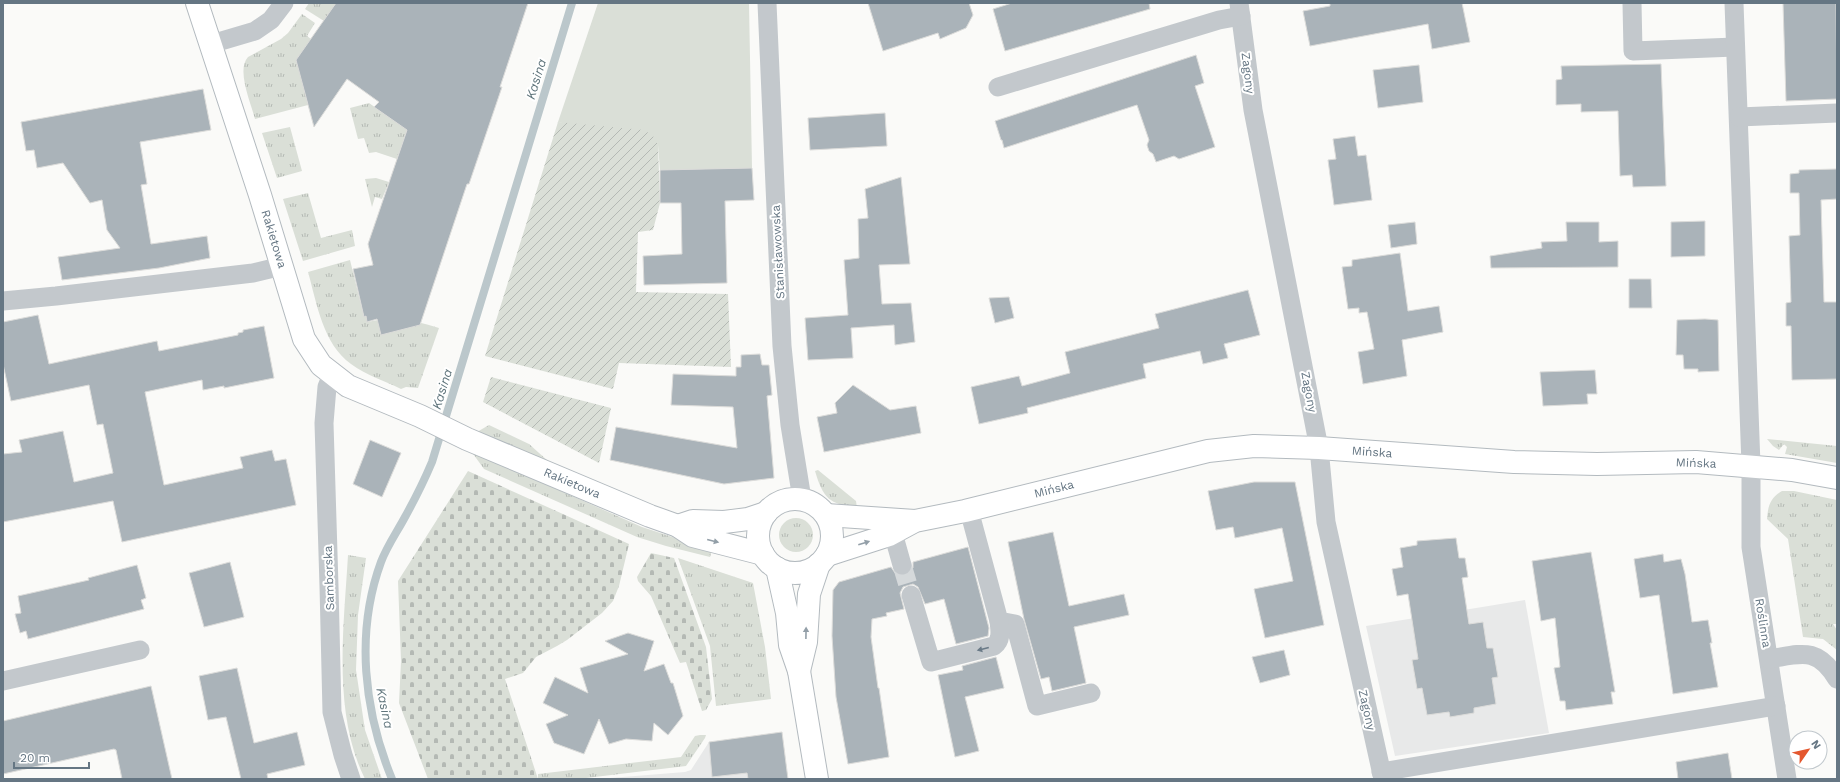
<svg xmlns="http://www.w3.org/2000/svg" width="1840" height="782" viewBox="0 0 1840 782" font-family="'Work Sans',sans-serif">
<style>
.built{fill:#e8e9e9}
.grass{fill:url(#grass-tufts)}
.cemetery{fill:url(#cemetery-stones)}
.park{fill:#dadfd7}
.garden{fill:url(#garden-furrows)}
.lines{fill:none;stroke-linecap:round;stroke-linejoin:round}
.stream{stroke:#bbc7cb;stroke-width:8}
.building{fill:#aab3b9;stroke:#dcdcda}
.street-tunnel{stroke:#d5d9db;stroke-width:19;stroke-dasharray:19 10;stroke-linecap:butt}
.secondary-casing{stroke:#b3babf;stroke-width:24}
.street{stroke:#c3c8cc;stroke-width:19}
.secondary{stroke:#fff;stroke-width:22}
.oneway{fill:#939fa8}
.oneway2{fill:#6a7a87}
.labels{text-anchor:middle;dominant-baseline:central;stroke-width:4;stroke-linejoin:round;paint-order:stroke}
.street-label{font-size:12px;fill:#657683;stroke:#fff}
.water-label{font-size:13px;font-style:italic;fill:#60757c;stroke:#fff}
</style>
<defs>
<pattern id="grass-tufts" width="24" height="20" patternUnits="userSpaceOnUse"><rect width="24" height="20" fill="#dadfd7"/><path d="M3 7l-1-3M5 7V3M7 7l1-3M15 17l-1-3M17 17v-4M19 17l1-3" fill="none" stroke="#b4b9b4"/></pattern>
<pattern id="cemetery-stones" width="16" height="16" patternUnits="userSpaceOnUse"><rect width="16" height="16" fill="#dadfd7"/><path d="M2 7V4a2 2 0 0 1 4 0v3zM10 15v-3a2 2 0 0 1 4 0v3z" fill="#b4b9b4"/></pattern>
<pattern id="garden-furrows" width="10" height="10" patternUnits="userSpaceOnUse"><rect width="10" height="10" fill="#dadfd7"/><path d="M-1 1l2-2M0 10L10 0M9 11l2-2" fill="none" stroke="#b4b9b4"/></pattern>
</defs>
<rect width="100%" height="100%" fill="#fafaf8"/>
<g class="built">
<path d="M1525,600L1549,733L1395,756L1366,626Z"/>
<path d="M782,732L788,779H598L685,772L691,770L709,742Z"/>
</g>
<g class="grass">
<path d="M309,3H336L324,21L305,9Z"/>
<path d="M302,14L315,23L307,36L311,39L300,72L308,105L255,119C251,103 236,70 248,57L281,39L288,33Z"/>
<path d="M369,103L400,125L408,127L397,159L376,152L369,153L364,138L358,139L350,108Z"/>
<path d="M290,127L302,171L277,178L262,133Z"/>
<path d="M376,178L389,182L382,199L375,197L372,207L365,179Z"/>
<path d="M308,193L321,238L352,230L355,246L303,261L283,199Z"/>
<path d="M350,260L364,317L366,316L368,322C390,316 417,321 439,328L418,388L406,387L401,389C385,381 366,375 351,364C323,344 317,304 308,272Z"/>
<path d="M489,425L529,444L548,461L477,432Z"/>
<path d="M1767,439L1837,446V463L1785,454L1787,447L1784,444L1779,450L1773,446Z"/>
<path d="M471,451L642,527L712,550L710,557L666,546L637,537L484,469Z"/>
<path d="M818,470L856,501L857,508C829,504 823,498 815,471Z"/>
<path d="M1782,491H1794L1837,500V624H1833L1837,630V650L1823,639L1803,637L1788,539L1767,519C1768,506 1770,498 1782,491Z"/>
<circle cx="796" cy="535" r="17"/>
<path d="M348,555L366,558L358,615L356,670L365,730L382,779H365C332,713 344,626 348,555Z"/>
<path d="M678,558L753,583L765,647L771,699L716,706L710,646Z"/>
<path d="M700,735H706L705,738L686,766L578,779H538V774L681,757L695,736Z"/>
</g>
<g class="cemetery">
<path d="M468,471L629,544L619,586L613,601L602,613L567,640L557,646L536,657L523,673L505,679L538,779H428L399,703L401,661L398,581Z"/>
<path d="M651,553L674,558L706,647L712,699L706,710L702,711L686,662L680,663L651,596L638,581L637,577Z"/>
</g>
<path class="park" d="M598,3H749L752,168L660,170L658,145L558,122Z"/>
<g class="garden">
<path d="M558,122L644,130L653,136L658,145L660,203L653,230L638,232L636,292L728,294L731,367L619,363L613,389L485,356Z"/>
<path d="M491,377L611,408L599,463L483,402Z"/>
</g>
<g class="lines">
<path class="stream" d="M392,779C364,711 355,633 381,562C387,546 397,532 405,517C415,499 424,481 432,462L572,3"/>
</g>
<g class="building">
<path d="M336,3H528L500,87H502L469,184H467L420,325L381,335L377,319L367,322L366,316L364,317L353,269L373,265L368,244L407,130L374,107L379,102L347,79L314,127L296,60Z"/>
<path d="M868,3H969L973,15L966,28L940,39L938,33L883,51Z"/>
<path d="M1012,3H1149L1150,9L1005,51L993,9Z"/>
<path d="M1330,3H1462L1470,42L1432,49L1428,24L1310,46L1303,11L1330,6Z"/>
<path d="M1783,3H1836L1837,99L1786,101Z"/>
<path d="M1196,55L1204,83L1195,86L1215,147L1179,159L1174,156L1156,162L1153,154L1149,151L1147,145L1149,140L1137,105L1004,148L1002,140H1001L995,121Z"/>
<path d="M1661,64L1666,186L1633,187L1632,175L1620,176L1618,111L1581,112V104L1556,105V80L1562,79L1561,66Z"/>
<path d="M1419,65L1423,102L1378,108L1373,70Z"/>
<path d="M203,89L211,130L140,142L147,184L141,185L151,244L207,236L210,258L159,268L62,280L58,257L120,248L107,230L102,200L90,203L63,163L37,168L34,150L26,151L21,122Z"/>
<path d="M885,113L887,146L810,150L808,118Z"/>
<path d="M1355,136L1358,156L1366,155L1372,200L1334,205L1328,160L1336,159L1333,139Z"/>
<path d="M752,168L754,200L725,201L727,283L644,285L643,256L682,254L681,203H660V170Z"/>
<path d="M1837,169V199L1821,200L1824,302H1837V379L1792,380L1791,326H1786V303L1791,302L1789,236L1800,235L1799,193H1790V174L1799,173V170Z"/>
<path d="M901,177L910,264L879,265L882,304L911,303L915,342L895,345L894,325L851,328L853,358L808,360L805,318L848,315L844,260L859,258L858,219L868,218L865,189Z"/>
<path d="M1705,221V256L1671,257V222Z"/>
<path d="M1415,222L1417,244L1391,248L1388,225Z"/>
<path d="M1566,222H1599V242L1618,241V267L1491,268L1490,256L1542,248L1541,242L1567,241Z"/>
<path d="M1400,253L1408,311L1439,306L1443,332L1402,340L1407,376L1363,384L1358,352L1374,349L1367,312L1359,313V308L1348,309L1342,267L1352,266V260Z"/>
<path d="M1629,279H1651L1652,308H1629Z"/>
<path d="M1248,290L1260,335L1224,344L1228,358L1203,364L1200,351L1143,364L1146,378L1027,408L1028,413L979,424L971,387L1019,376L1022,386L1070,373L1065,352L1159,328L1155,314Z"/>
<path d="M1009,297L1014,318L995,323L989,298Z"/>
<path d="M38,315L49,364L157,341L159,351L238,335V333L243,332V330L264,326L274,378L224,388V386L203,390L202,380L145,392L164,485L243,468L240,457L272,450L275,461L286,459L296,505L122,542L113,501L3,522V454L22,452L19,440L63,431L74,482L113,473L103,424L97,425L89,385L11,401L3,364V322Z"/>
<path d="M1705,319L1718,320L1719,371L1698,372V369H1684L1683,355H1676L1677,320Z"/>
<path d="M760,354L762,365H769L772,395L767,396L774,478L724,484L610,460L616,427L737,448L733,407L671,405L673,374L736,376V367H741V355Z"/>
<path d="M1595,370L1597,394H1587L1588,404L1543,406L1540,372Z"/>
<path d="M853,385L890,410L916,406L921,433L824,452L817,417L837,413L835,403Z"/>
<path d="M370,440L401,453L382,497L353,484Z"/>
<path d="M1254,482H1295L1324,625L1265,638L1254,589L1293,581L1282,528L1235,538L1233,527L1216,530L1208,491Z"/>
<path d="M1053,532L1069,606L1124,594L1129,615L1074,627L1086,683L1052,691L1049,677L1041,679L1024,619L1008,542Z"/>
<path d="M1456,538L1459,558H1465L1468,577L1462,578L1469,624L1483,622L1487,648H1493L1498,677L1492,678L1496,704L1474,708V713L1450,717L1449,712L1427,715L1422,688L1417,689L1412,660L1418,659L1408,594L1397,596L1392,569L1403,567L1400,548L1417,545V541Z"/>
<path d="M968,547L989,628L988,636L956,644L944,599L925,604L918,587L913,584L903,587L900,593L904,609L886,613L887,616L872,619L871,637L878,688H879L889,757L848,764L836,697L832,636L833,590L839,582L891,567L895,573L900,576L905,575L913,568V562Z"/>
<path d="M1591,552L1615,692H1611L1613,704L1566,710L1565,701H1560L1554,668L1560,667L1555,618L1541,621L1532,561Z"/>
<path d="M1663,554L1664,562L1681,559L1685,574L1692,622L1708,620L1712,643H1710L1718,687L1673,694L1659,595L1640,598L1634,559Z"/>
<path d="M230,562L244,617L204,627L189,573Z"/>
<path d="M137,565L146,598L141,600L144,609L28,639L26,631L20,633L15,614L21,613L18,596L89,580L88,578Z"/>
<path d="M628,633L654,641L644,671L664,664L671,683H673L683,716L668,735L654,723L652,741L626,739L609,744L599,719L584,754L554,743L546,724L568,715L543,703L555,677L588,693L580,668L628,654L605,641Z"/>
<path d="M1284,650L1290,675L1260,683L1252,657Z"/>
<path d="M996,657L1004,688L965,697L979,751L955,757L938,675L963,670L962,666Z"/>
<path d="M237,668L254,743L297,732L305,765L267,774L268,779H241L226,717L208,720L199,676Z"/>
<path d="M151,686L172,779H122L116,750L114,749L3,774V721Z"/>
<path d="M782,732L788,779H748L747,773L712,777L709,742Z"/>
<path d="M1728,753L1732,779H1678L1676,762Z"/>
</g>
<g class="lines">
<path class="street-tunnel" d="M902,565L911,595"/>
<defs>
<g id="secondary">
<path d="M197,3L260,195L304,339L321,365L348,386L420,416L467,439L650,516L678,526L693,536L763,554"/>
<circle cx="795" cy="536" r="37"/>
<path d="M826,515L915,521"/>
<path d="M678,526L693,521L724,522L748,519L766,513"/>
<path d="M827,555L889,535L915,521L965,511L1208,451L1254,446L1319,448L1514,462L1597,464L1696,462L1792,470L1837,478"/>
<path d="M777,568L787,613L790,645L799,671L817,779"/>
<path d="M799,671L806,642L809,594L819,564"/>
</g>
</defs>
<use href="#secondary" class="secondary-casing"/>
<g class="street">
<path d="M767,3L782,346L790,425L802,499"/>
<path d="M1239,3L1253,110L1319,448L1326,522L1383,779"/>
<path d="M1632,3L1633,51L1735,47"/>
<path d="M1734,3L1751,465V547L1787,779"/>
<path d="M211,44L255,31L271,20L284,3"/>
<path d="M998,87L1219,20L1241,16"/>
<path d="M1739,117L1837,113"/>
<path d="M3,301L56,296L253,273L282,266"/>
<path d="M332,375L327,387L324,423L329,586L332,712L343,755L351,779"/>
<path d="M969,510L999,621L1015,624L1037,706L1091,693"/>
<path d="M893,533L902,565"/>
<path d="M911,595L931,662L994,646C1002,640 1000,630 999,621"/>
<path d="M1769,659C1801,654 1817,646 1837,679"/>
<path d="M3,681L140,650"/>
<path d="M1381,772L1776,706"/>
</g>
<use href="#secondary" class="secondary"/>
</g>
<defs><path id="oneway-solid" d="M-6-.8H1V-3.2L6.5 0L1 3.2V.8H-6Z"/></defs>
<g class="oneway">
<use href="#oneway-solid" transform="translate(713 541) rotate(14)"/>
<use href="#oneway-solid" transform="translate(864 543) rotate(-18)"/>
<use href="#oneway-solid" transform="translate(806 633) rotate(-89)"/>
</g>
<use class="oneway2" href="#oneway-solid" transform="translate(983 649) rotate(166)"/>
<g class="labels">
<g class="street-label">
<text transform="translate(1248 73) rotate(83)">Zagony</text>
<text transform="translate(274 239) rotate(73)">Rakietowa</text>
<text transform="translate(778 252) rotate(-93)">Stanisławowska</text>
<text transform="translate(1309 392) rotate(79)">Zagony</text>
<text transform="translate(1372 452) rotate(4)">Mińska</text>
<text transform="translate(1696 463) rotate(2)">Mińska</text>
<text transform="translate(572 483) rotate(23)">Rakietowa</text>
<text transform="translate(1054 489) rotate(-14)">Mińska</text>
<text transform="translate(329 578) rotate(-92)">Samborska</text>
<text transform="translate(1763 623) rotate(81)">Roślinna</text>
<text transform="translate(1367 710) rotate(77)">Zagony</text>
</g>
<g class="water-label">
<text transform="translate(536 79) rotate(-73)">Kasina</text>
<text transform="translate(442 389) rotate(-73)">Kasina</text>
<text transform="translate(385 708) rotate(78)">Kasina</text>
</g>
</g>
<rect width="1840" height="782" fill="none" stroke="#657683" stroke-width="8"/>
<g transform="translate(1808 750) rotate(56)"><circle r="19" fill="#ffffff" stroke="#c1c8cd"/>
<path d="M0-3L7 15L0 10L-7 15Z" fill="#e4572e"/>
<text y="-6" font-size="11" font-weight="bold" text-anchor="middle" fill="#657683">N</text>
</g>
<path d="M14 762v6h75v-6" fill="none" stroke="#657683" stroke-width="2"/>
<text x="20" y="762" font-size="12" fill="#657683" stroke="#ffffff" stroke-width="3" paint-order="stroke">20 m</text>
</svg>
